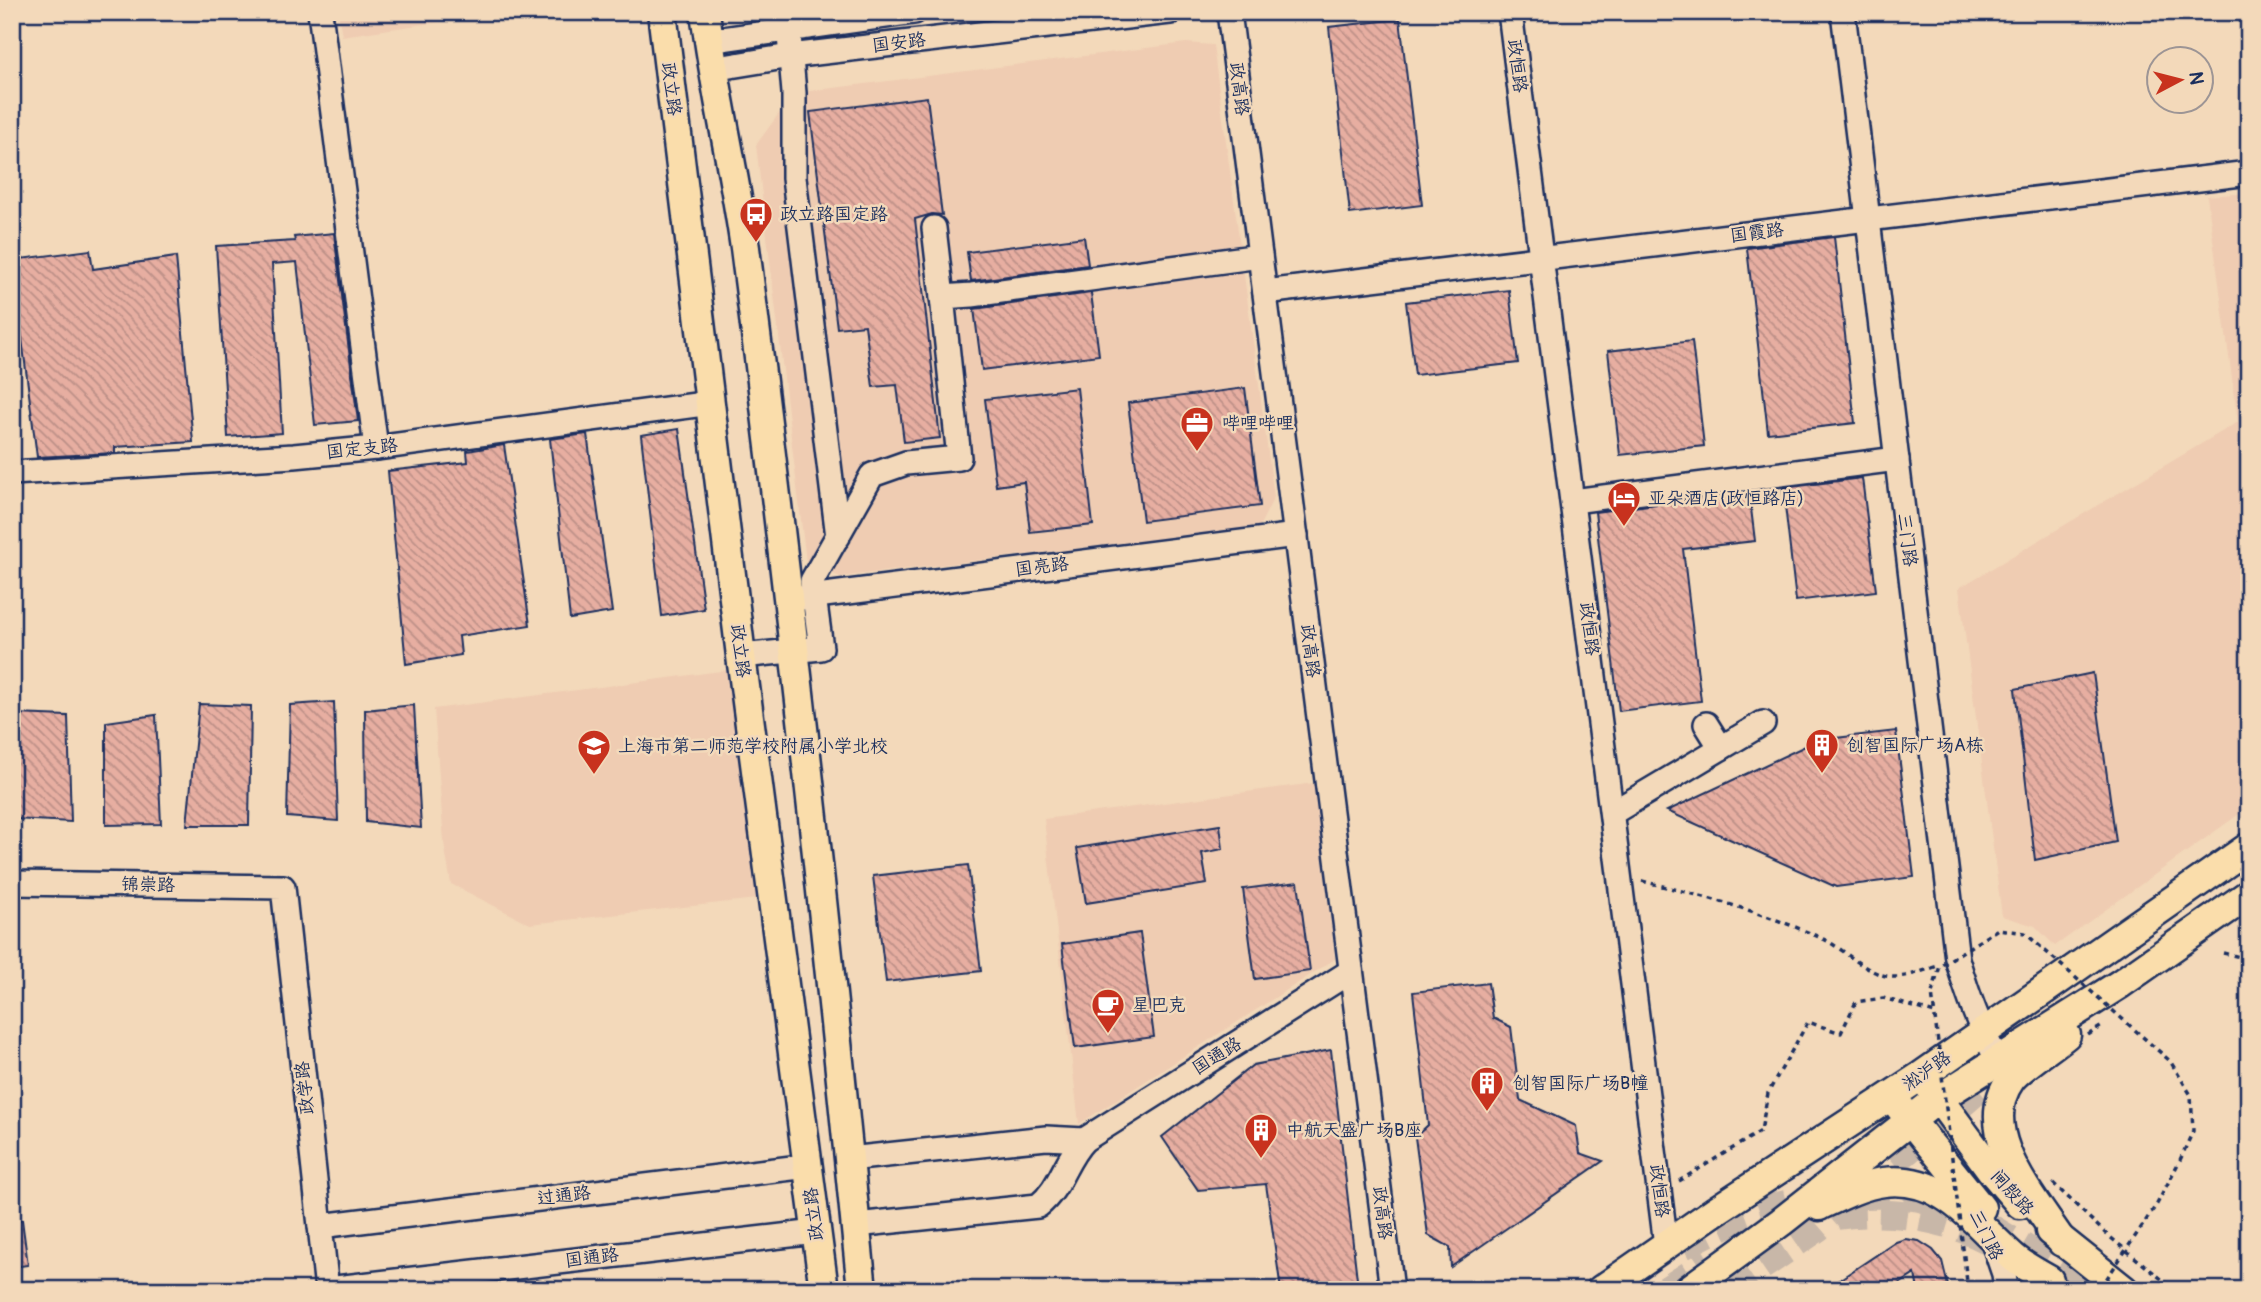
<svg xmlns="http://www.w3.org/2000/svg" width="2261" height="1302" viewBox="0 0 2261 1302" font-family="Pangolin,'LXGW WenKai TC',sans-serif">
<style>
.built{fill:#efccb2}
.building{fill:url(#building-back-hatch);stroke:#1b2f5e;stroke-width:2}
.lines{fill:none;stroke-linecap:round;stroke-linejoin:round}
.major-tunnel{stroke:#c8b7a8;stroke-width:28;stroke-dasharray:28 14;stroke-linecap:butt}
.minor-casing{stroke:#1b2f5e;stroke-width:28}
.major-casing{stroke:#1b2f5e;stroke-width:33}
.path{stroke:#1b2f5e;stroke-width:3.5;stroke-dasharray:5 5;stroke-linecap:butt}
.minor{stroke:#f3d9ba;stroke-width:23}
.major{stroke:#faddab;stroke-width:28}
.path-bridge{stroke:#1b2f5e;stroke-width:3.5;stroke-dasharray:5 5;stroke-linecap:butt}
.labels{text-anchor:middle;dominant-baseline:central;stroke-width:5;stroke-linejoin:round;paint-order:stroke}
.street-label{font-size:18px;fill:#1b2f5e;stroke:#f3d9ba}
.poi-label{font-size:18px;fill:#1b2f5e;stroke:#f3d9ba;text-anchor:start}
</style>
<defs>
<pattern id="building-back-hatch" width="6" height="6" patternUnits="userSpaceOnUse" patternTransform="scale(1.75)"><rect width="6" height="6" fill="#e7aea1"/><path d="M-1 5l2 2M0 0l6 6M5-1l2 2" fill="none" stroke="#ba8e86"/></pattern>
</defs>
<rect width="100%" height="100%" fill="#f3d9ba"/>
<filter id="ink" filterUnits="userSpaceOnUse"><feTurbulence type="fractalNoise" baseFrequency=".0143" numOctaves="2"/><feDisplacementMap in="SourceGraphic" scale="14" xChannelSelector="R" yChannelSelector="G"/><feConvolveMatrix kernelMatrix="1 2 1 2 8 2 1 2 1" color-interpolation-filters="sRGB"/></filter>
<g filter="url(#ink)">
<g class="built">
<path d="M338,12H501V13L342,36Z"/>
<path d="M1186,43L1213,45L1274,497L1259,527L840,577L806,562L756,145L794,93Z"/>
<path d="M2249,193V807L2055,946L2035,926L2002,916L1959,588L2238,422L2207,196Z"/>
<path d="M736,669L765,898L530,924L451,884L444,843L434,709Z"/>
<path d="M1314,783L1335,959L1079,1124L1044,819Z"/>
</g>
<g class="building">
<path d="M1400,19L1422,205L1350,214L1329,27Z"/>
<path d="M927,97L942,215L932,214L915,219L940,438L904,442L897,385L873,387L865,325L837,328L810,112Z"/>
<path d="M334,233L358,421L315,425L297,262L272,264L282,433L228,437L216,246L295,241L294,237Z"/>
<path d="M1084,237L1088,265L971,281L967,252Z"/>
<path d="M1834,237L1855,423L1768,433L1747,248Z"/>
<path d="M90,250L93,269L176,257L193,442L115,447V453L37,457L12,260Z"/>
<path d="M1509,290L1518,363L1415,375L1406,302Z"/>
<path d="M1091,293L1099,355L982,370L974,309Z"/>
<path d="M1692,341L1704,446L1620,455L1608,351Z"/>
<path d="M1077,388L1093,525L1030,532L1024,482L996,486L985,399Z"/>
<path d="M1245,388L1260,506L1143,521L1128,403Z"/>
<path d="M679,429L704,609L662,616L641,435Z"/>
<path d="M587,434L612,612L570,619L550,439Z"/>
<path d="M504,445L530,625L459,636L461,655L406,664L388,471L468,462L467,451Z"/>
<path d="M1862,478L1876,591L1796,601L1783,488Z"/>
<path d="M1749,492L1755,541L1683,549L1701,701L1619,711L1595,512Z"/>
<path d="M2093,673L2116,842L2035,860L2015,689Z"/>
<path d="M334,702L338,821L287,817L290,705Z"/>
<path d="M199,704L251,706L249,825H187Z"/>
<path d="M414,705L421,828L366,822L365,710Z"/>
<path d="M15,714L68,716L71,822L14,819Z"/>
<path d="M156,715L161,824L106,825V722Z"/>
<path d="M1896,731L1914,877L1836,887L1667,811L1818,740Z"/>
<path d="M1220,825L1223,849L1202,853L1207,884L1086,903L1077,848Z"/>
<path d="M968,865L981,971L886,982L873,876Z"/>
<path d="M1298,882L1310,971L1255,979L1243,889Z"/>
<path d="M1140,933L1154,1037L1075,1048L1062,944Z"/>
<path d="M1488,983L1493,1018L1511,1027L1520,1100L1576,1126L1580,1153L1603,1161L1451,1267L1450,1247L1428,1235L1415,1137L1428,1125L1413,992Z"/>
<path d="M1331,1050L1358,1288L1281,1290L1266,1184L1198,1190L1162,1137L1253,1065Z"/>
<path d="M12,1220H22L28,1265L12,1267Z"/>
<path d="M1905,1239L1919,1241L1933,1250L1942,1261L1949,1290H1918L1915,1274L1893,1288L1886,1282L1875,1290H1824L1896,1242Z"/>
</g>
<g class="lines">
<g class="major-tunnel">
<path d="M1862,1195C1890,1194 1920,1195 1946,1206"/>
<path d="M1837,1216C1891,1208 1952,1218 2000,1247"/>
<path d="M1986,1225L2096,1290"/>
<path d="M1683,1246C1726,1222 1768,1205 1818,1198"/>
<path d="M1666,1290L1710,1261"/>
<path d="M1727,1290L1818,1228L2008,1064"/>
</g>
<defs>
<g id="minor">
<path d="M320,12L376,448"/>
<path d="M787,12L794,93V178L838,537"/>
<path d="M1229,12L1392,1290"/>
<path d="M1510,12L1666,1245"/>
<path d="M1843,12L1957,959C1968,995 1979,1028 1998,1060"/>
<path d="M708,41L914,12"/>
<path d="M712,69L790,56L1170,12"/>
<path d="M934,228L942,297"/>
<path d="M1265,292L2249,173"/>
<path d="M12,473L294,456L376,448L711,403"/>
<path d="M1573,501L1897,459"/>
<path d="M801,598L1296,535"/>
<path d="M741,656L821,648L812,581L872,475L906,463L959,458L942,297L972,295L1260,256"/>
<path d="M1706,724L1721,748"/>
<path d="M1612,813L1763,723"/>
<path d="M12,883L283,887L327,1290"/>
<path d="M849,1159L1046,1138L1084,1140"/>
<path d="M856,1225L1038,1206C1061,1188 1064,1161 1084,1140L1351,971"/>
<path d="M320,1226L808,1166"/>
<path d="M1991,1236L2004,1274L2006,1290"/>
<path d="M327,1289L816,1232"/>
</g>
<g id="major">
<path d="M662,12L741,656L824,1290"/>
<path d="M705,12C715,92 734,169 745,248C790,595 828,942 862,1290"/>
<path d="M1927,1083L1991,1170L2020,1204"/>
<path d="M1899,1106L1981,1208"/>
<path d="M1819,1206C1840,1196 1861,1185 1884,1182C1943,1175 1973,1222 2013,1257C2023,1266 2037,1273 2049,1280"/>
<path d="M2050,1231L2124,1290"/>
<path d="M2062,1242C2034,1199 1973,1131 2011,1079C2019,1068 2053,1046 2066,1035"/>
<path d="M1601,1290L1715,1211L1921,1076L2249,847"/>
<path d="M1688,1290L1781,1222L1939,1098L2120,984L2249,894"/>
</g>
</defs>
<use href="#minor" class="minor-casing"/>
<use href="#major" class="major-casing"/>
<g class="path">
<path d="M1642,881C1703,896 1764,912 1821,938C1844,948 1861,970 1886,976C1903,980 1921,971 1938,966"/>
<path d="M2223,953L2249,959"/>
<path d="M2088,1035L2102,1026"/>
<path d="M1679,1181L1761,1131L1768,1093L1808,1022L1841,1033L1856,1002L1883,998L1935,1013"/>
<path d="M2053,1183L2105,1233L2175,1290"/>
<path d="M27,1290L57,1286L58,1290"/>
</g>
<use href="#minor" class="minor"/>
<use href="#major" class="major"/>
<path class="path-bridge" d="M1968,1290L1932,993L1940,966L1998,929L2025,933L2170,1061L2191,1095L2193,1131L2180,1160L2157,1204L2099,1290"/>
</g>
</g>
<defs>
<symbol id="bus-pin" viewBox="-11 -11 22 30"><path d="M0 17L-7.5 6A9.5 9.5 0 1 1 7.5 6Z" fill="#c8321e" stroke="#f3d9ba"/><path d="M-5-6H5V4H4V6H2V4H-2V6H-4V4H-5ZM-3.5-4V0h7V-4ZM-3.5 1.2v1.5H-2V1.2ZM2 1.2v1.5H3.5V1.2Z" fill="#fff"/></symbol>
<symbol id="office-pin" viewBox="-11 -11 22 30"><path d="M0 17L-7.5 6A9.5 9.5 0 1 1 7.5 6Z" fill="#c8321e" stroke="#f3d9ba"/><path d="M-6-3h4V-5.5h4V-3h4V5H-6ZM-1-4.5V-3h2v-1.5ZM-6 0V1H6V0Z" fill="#fff"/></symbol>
<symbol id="hotel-pin" viewBox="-11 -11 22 30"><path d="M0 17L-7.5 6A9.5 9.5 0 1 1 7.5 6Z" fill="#c8321e" stroke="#f3d9ba"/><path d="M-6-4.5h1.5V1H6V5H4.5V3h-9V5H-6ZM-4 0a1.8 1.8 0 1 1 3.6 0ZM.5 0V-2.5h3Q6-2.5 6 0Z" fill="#fff"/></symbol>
<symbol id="building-pin" viewBox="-11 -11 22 30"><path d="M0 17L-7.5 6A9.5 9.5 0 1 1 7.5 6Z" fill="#c8321e" stroke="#f3d9ba"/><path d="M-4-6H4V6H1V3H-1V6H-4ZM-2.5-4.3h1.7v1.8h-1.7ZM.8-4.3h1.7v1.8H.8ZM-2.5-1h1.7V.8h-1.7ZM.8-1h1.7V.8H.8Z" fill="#fff"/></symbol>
<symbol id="school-pin" viewBox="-11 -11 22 30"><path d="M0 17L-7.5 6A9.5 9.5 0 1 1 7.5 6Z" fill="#c8321e" stroke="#f3d9ba"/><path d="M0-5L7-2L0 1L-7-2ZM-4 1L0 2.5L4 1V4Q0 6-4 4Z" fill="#fff"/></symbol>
<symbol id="cafe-pin" viewBox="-11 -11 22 30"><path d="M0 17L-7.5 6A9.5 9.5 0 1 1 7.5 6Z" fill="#c8321e" stroke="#f3d9ba"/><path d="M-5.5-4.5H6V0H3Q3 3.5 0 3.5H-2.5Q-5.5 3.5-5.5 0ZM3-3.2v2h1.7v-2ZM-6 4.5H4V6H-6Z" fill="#fff"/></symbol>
</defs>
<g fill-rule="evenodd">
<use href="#bus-pin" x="737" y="195" width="38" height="52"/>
<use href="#office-pin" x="1178" y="404" width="38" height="52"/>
<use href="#hotel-pin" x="1605" y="479" width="38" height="52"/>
<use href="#building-pin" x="1803" y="726" width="38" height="52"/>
<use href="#school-pin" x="575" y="727" width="38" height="52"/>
<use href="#cafe-pin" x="1089" y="986" width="38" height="52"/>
<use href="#building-pin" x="1468" y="1064" width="38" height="52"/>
<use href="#building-pin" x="1242" y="1111" width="38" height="52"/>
</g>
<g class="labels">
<g class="street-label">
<text transform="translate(899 43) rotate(-7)">国安路</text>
<text transform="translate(1517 66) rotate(83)">政恒路</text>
<text transform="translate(671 89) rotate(83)">政立路</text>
<text transform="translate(1239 89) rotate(83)">政高路</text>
<text transform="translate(1757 233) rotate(-7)">国霞路</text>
<text transform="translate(362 449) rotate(-6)">国定支路</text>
<text transform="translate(1907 540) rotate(83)">三门路</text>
<text transform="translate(1042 567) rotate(-7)">国亮路</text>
<text transform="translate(1589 629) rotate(83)">政恒路</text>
<text transform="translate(740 651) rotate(83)">政立路</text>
<text transform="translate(1310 651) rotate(83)">政高路</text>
<text transform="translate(148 885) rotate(1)">锦崇路</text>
<text transform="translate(1217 1056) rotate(-32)">国通路</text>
<text transform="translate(1927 1071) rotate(-35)">淞沪路</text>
<text transform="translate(305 1088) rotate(-96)">政学路</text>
<text transform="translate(1659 1191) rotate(83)">政恒路</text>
<text transform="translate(2012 1193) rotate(48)">闸殷路</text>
<text transform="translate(564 1196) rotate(-7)">过通路</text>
<text transform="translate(1382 1213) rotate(83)">政高路</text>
<text transform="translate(814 1214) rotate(-97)">政立路</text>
<text transform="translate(1986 1235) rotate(64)">三门路</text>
<text transform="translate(592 1258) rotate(-7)">国通路</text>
</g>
<g class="poi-label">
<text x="780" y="214">政立路国定路</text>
<text x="1222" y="423">哔哩哔哩</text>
<text x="1648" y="498">亚朵酒店(政恒路店)</text>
<text x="1846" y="745">创智国际广场A栋</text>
<text x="618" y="746">上海市第二师范学校附属小学北校</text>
<text x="1132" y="1005">星巴克</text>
<text x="1512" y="1083">创智国际广场B幢</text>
<text x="1286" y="1130">中航天盛广场B座</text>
</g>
</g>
<rect width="2261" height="1302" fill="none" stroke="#f3d9ba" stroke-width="42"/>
<rect x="21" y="21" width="2219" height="1260" fill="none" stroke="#1b2f5e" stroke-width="2.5" filter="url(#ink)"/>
<g transform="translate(2180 80) rotate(83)"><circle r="33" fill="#f3d9ba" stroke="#9d9595" stroke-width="2"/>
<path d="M0-5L12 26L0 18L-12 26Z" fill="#c8321e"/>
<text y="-10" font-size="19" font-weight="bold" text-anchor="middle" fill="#1b2f5e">N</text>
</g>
</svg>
